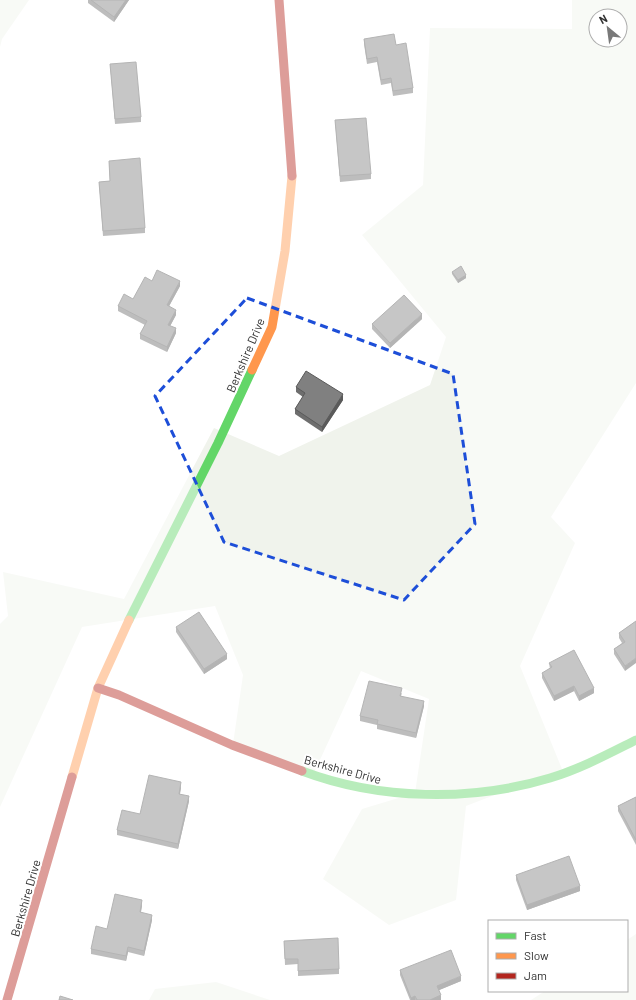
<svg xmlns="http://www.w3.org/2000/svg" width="636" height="1000" viewBox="0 0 636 1000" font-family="Barlow,sans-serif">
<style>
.green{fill:#f0f3ec;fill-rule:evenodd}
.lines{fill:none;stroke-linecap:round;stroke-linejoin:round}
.fast{stroke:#63d668;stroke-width:9}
.slow{stroke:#ff974d;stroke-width:9}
.jam{stroke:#b3261e;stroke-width:9}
.wall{fill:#6e6e6e}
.shaded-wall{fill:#5a5a5a}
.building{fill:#808080;stroke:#5a5a5a}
.marked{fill:none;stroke:#1d4ed8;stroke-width:3;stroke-dasharray:8 5;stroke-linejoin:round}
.labels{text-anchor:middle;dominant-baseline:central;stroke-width:4;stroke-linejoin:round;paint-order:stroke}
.street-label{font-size:12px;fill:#313131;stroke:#fff}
</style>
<rect width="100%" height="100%" fill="#fff"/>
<g class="green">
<path d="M0,0H29L2,39L0,47Z"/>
<path d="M572,0H636V383L551,517L575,543L520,666L562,769L466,806L456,900L389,925L323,879L362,809L415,793L429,699L361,671L313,775L233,744L243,675L215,606L82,627L0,807V624L8,616L3,572L124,599L214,428L279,456L430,385L446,337L362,235L423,185L430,28L572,29ZM596,16H620V40H596Z"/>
<path d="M636,934V1000H531L545,991H627V940Z"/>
<path d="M216,982L270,1000H149L155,989Z"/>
</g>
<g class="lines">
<g class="fast">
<path d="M129,620L218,443L252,370"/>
<path d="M302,771C379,800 471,802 550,778C580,769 608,754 636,740"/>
</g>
<g class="slow">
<path d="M252,370L272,327L285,251L292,176"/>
<path d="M72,777L98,688L129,620"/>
</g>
<g class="jam">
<path d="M279,0L292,176"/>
<path d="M98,688L119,695L232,745L302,771"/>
<path d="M7,1000L72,777"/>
</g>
</g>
<g class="wall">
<path d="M88,0H129L114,22L88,3Z"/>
<path d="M364,39L396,45L413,88V93L393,96L391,83L381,85L377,62L367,64L364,44Z"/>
<path d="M110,64L141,117V122L115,124Z"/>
<path d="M335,120L371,174V179L340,182Z"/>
<path d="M109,161L145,228V233L103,236L99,182L110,181Z"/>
<path d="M452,272L466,278L458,283L452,274Z"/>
<path d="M152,281L180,286L169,306L176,315L170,326L176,333L167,352L140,339V334L145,325L118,311V306L133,299Z"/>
<path d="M422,319L390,348L372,329V324Z"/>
<path d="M296,387L343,400L322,432L295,414V409L303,397L296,392Z"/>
<path d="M636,621L625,671L614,654V649L622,643L619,638V633Z"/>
<path d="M176,627L227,659L204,674L176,632Z"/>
<path d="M549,663L594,693L579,701L574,691L554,701L542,678V673L550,669Z"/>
<path d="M402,693L401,696L424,706L416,738L377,729V725L360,721V716Z"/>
<path d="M181,787L180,794L189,801L178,849L117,835V830L140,814Z"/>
<path d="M636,797V845L618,811V806Z"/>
<path d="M516,875L580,891L527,910L516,880Z"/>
<path d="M142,905L141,912L152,920L144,956L128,952L126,961L91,954V949L107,929Z"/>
<path d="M284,941L339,969V974L298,976V964L285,965Z"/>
<path d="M400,970L461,981L439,990L441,1000H410L400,975Z"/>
</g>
<g class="shaded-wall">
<path d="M126,0H129L114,22V17Z"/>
<path d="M466,275V278L458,283V280Z"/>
<path d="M180,281V286L167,310V305Z"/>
<path d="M176,310V315L168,330V325Z"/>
<path d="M422,314V319L390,348V343Z"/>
<path d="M176,328V333L167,352V347Z"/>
<path d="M343,394V400L322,432V427Z"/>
<path d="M227,654V659L204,674V669Z"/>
<path d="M636,658V663L625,671V666Z"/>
<path d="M574,686V691L554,701V696Z"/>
<path d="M594,688V693L579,701V696Z"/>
<path d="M424,701V706L416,738V733Z"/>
<path d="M181,782V787L179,799V794Z"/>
<path d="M189,796V801L178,849V844Z"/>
<path d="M580,886V891L527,910V905Z"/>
<path d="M142,900V905L140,917V912Z"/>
<path d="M152,915V920L144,956V951Z"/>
<path d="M128,947V952L126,961V956Z"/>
<path d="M461,976V981L437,991V986Z"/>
<path d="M441,995V1000H430Z"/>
<path d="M415,996V1000H411V998Z"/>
</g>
<g class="building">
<path d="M91,0H126L114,17Z"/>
<path d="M394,34L396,45L406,43L413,88L393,91L391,78L381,80L377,57L367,59L364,39Z"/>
<path d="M136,62L141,117L115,119L110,64Z"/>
<path d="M366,118L371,174L340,176L335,120Z"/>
<path d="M140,158L145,228L103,231L99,182L110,181L109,161Z"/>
<path d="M461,266L466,275L458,280L452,272Z"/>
<path d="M157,270L180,281L167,305L176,310L168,325L176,328L167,347L140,334L147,321L118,306L124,294L133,299L145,277L152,281Z"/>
<path d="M404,295L422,314L390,343L372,324Z"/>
<path d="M306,371L343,394L322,427L295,409L305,393L296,387Z"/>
<path d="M199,612L227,654L204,669L176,627Z"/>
<path d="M636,621V658L625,666L614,649L625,642L619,633Z"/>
<path d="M574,650L594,688L579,696L574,686L554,696L542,673L552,667L549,663Z"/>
<path d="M369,681L402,688L400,696L424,701L416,733L377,724L378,720L360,716Z"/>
<path d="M149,775L181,782L179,794L189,796L178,844L117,830L122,810L140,814Z"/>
<path d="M636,797V840L618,806Z"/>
<path d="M569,856L580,886L527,905L516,875Z"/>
<path d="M115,894L142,900L140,912L152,915L144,951L128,947L126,956L91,949L96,926L107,929Z"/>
<path d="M338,938L339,969L298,971V959H285L284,941Z"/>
<path d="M451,950L461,976L437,986L441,995L430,1000H417L415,996L411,998L400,970Z"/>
<path d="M60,996L73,1000H59Z"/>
</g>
<path d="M0 0H636V1000H0ZM247,298L453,374L475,524L404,600L224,542L155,396Z" fill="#fff" fill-opacity=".55" fill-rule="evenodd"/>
<path class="marked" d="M247,298L453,374L475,524L404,600L224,542L155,396Z"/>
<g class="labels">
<g class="street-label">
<text transform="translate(245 355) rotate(-67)">Berkshire Drive</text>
<text transform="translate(343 769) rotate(15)">Berkshire Drive</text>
<text transform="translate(25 898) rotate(-74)">Berkshire Drive</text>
</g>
</g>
<rect x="488" y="920" width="140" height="72" fill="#ffffff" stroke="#adadad"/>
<rect x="496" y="933" width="20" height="6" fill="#63d668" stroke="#adadad"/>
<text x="524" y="940" font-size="12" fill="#313131">Fast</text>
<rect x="496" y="953" width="20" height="6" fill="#ff974d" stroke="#adadad"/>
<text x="524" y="960" font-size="12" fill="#313131">Slow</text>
<rect x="496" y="973" width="20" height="6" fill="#b3261e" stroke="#adadad"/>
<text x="524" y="980" font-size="12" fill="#313131">Jam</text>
<g transform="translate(608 28) rotate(331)"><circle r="19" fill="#ffffff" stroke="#adadad"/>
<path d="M0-3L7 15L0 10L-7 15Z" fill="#797979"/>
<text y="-6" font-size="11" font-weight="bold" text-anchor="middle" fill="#313131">N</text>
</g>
</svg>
